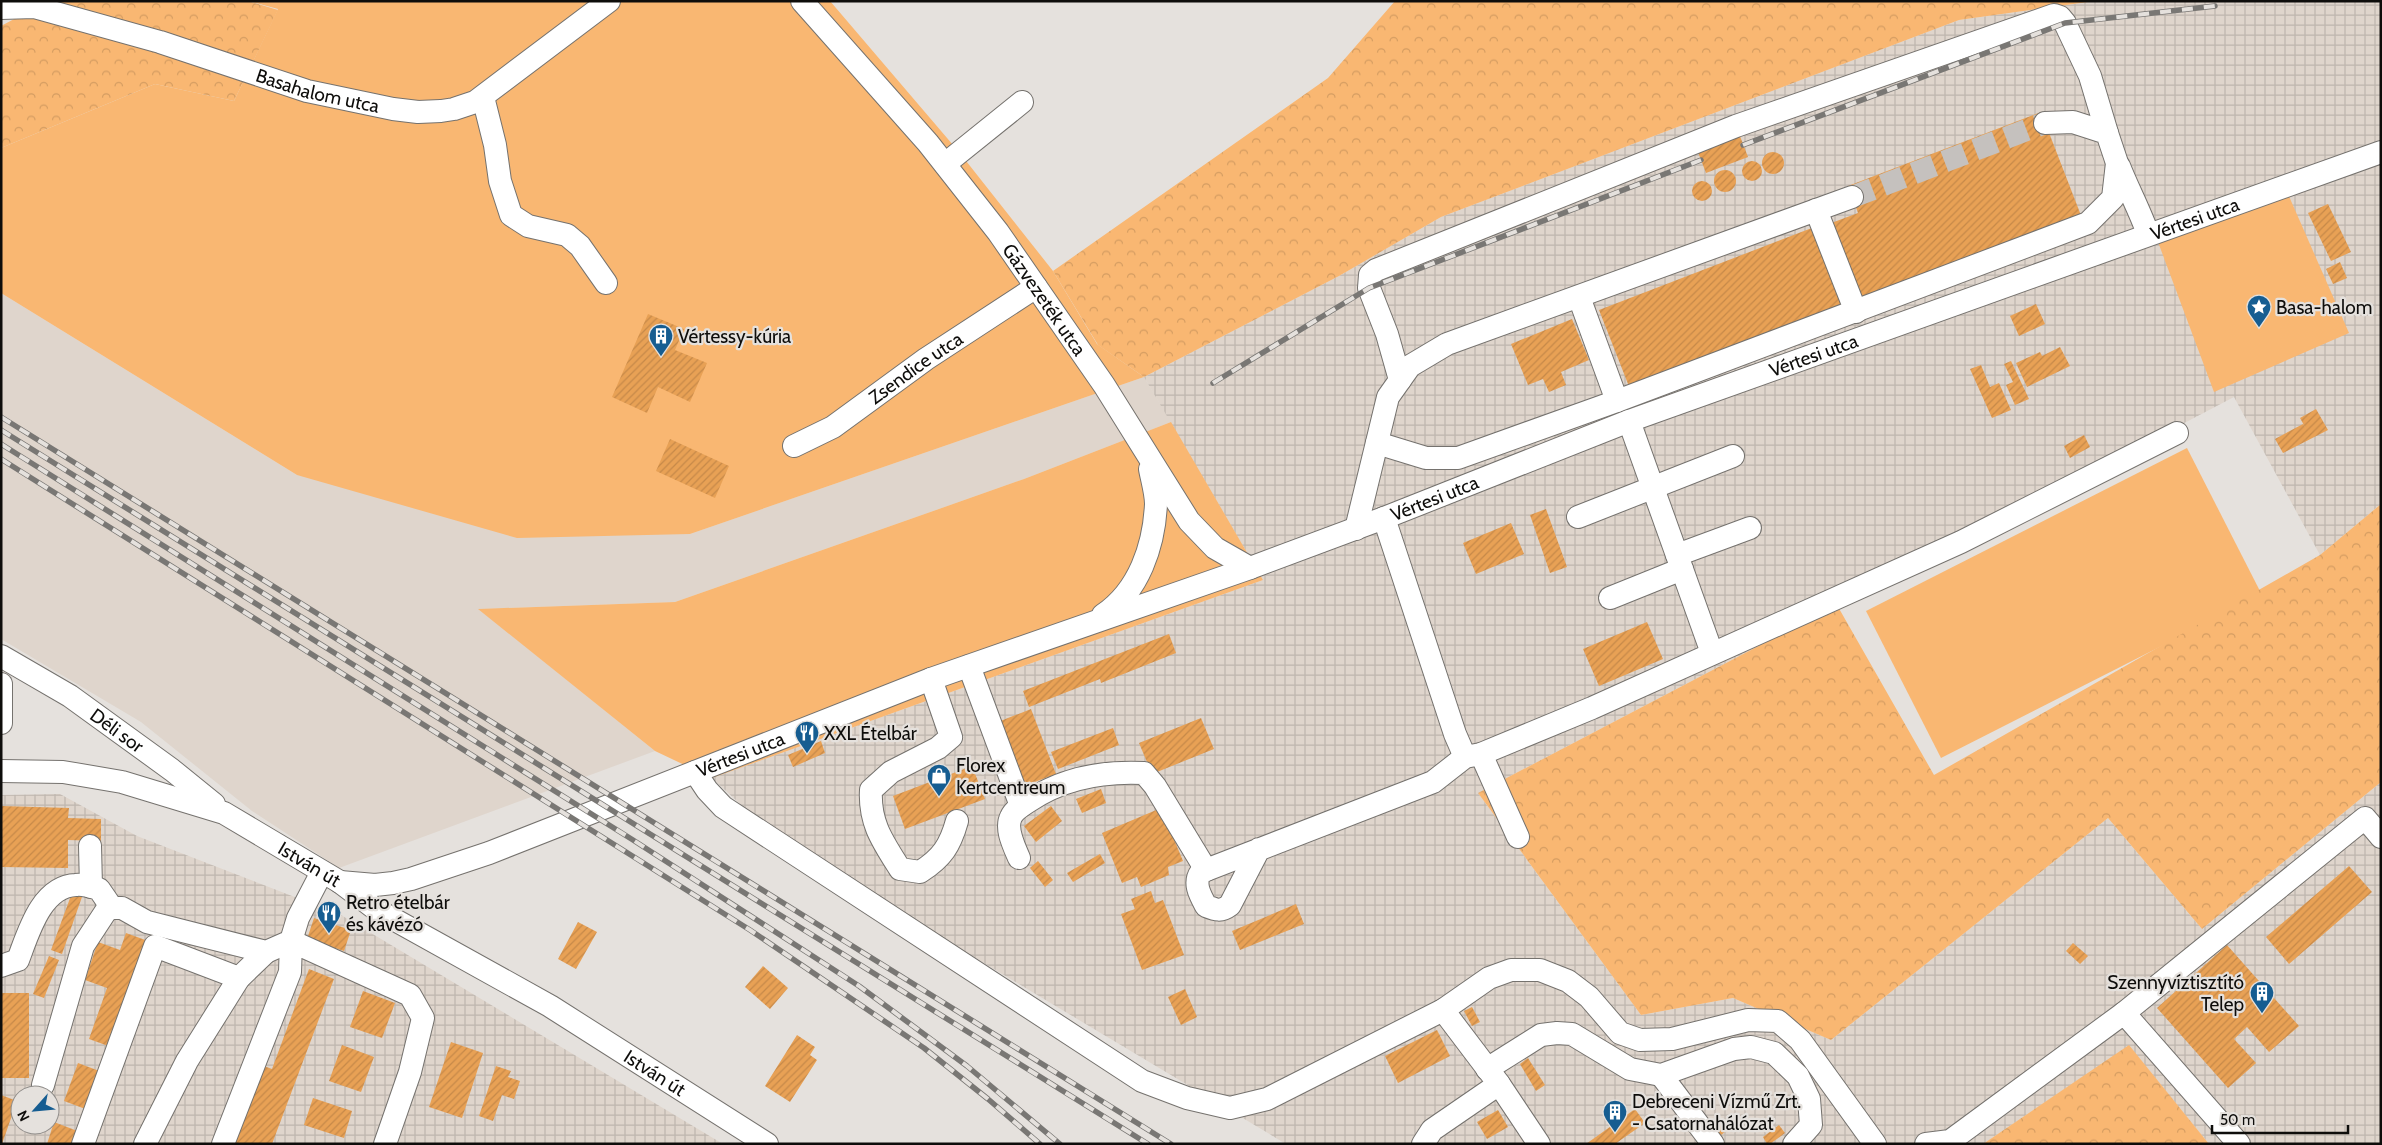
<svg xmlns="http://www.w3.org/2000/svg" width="2382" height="1145" viewBox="0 0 2382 1145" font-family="Cabin,sans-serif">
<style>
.built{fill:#dfd5cc}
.industrial{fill:url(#industrial-grid);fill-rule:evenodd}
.grass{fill:#f9b772}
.forest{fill:url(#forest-crowns)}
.building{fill:url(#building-hatch)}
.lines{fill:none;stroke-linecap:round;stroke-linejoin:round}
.minor-tunnel{stroke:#c5c1be;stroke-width:22;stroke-dasharray:22 11;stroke-linecap:butt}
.minor-casing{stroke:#75726e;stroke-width:24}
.minor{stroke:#fff;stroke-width:22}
.rail-casing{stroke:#797774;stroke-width:5.5}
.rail{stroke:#e5e1dd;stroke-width:4;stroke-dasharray:11;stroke-linecap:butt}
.labels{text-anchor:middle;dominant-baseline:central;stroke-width:4.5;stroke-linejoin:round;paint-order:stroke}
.street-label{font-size:19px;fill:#0e0d0b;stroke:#e5e1dd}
.poi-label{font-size:19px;fill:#0e0d0b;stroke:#e5e1dd;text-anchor:start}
</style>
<defs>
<pattern id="industrial-grid" width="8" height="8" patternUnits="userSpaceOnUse" patternTransform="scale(1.25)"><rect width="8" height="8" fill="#dfd5cc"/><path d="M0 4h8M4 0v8" fill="none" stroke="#beb6ae"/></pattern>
<pattern id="forest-crowns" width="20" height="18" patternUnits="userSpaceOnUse" patternTransform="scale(1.25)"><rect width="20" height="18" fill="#f9b772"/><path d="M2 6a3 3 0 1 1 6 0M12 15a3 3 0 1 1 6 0" fill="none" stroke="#d49c61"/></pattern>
<pattern id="building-hatch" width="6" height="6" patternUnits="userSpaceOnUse" patternTransform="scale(1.25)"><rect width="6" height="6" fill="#e8a155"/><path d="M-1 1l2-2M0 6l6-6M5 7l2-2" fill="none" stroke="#c68949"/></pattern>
</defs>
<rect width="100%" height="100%" fill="#e5e1dd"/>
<path class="built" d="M1,293L297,475L690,534L1144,377L1171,422L1024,479L675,602L479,609L655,751L339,868L252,811L141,722L1,639Z"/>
<g class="industrial">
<path d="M2095,1H2381V504L2320,555L2234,397L1478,793L1641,1015L1733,998L1831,1040L2108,818L2202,929L2381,782V1144H2209L2129,1046L1983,1144H1286L780,841L712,778L1263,580L1144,377L1339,276L1441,217L1959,20Z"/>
<path d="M60,794L137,836L341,915L723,1144H1V795ZM20,1095H50V1125H20Z"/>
</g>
<g class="grass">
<path d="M248,1H830L959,152L1053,271L1097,344L1144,377L690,534L517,538L297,475L1,293V148L155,84L234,101L278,9Z"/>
<path d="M2288,194L2349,333L2214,392L2158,242Z"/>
<path d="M1171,422L1263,580L712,778L655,751L478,609L675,602L1024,479Z"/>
<path d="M2187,448L2262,595L1941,758L1866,611Z"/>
</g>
<g class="forest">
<path d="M48,1H248L278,10L234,101L155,84L1,148V26Z"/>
<path d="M1395,1H2095L1959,20L1441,217L1339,276L1144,377L1098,345L1053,271L1328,78Z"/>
<path d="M2381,504V782L2202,929L2108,818L1831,1040L1733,998L1641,1015L1478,793L1837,605L1934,775L2320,555Z"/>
<path d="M2129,1045L2209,1144H1983Z"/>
</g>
<g class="building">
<path d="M2041,112L2082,218L1856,304L1826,225L1858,213L1848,186Z"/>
<path d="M1738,131L1748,157L1706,173L1696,147Z"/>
<circle cx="1773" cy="163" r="11"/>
<circle cx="1752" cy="171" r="10"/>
<circle cx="1725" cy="181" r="11"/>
<circle cx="1702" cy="191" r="10"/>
<path d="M2328,204L2351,252L2331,261L2308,213Z"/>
<path d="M1817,226L1848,306L1630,389L1599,310Z"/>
<path d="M2340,262L2347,278L2333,284L2326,269Z"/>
<path d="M2036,304L2045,324L2019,336L2010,316Z"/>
<path d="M648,314L684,329L675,350L707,363L690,402L658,387L647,413L612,397Z"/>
<path d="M1572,319L1589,360L1561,372L1566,385L1549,392L1543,379L1528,385L1511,344Z"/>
<path d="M2060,347L2070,366L2027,387L2016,363L2040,352L2042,356Z"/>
<path d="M2011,361L2029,399L2015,405L2006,385L2013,382L2004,364Z"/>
<path d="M1981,365L1990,387L1999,383L2011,410L1992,418L1970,369Z"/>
<path d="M2316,409L2328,430L2283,453L2275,439L2303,424L2306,429L2300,418Z"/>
<path d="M2084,435L2090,447L2070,458L2064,446Z"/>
<path d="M670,439L729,466L715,498L656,471Z"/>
<path d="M1546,509L1567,567L1550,573L1530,515Z"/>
<path d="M1511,523L1524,554L1476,574L1463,543Z"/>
<path d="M1647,622L1663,659L1599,686L1583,649Z"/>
<path d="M1169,634L1176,653L1101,683L1100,679L1029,707L1023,691Z"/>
<path d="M1031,709L1056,774L1024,786L998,722Z"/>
<path d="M1201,718L1214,749L1152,774L1139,743Z"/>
<path d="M1113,728L1119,745L1058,769L1051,752Z"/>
<path d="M821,741L825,753L793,767L788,755Z"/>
<path d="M972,766L985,799L905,829L893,796Z"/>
<path d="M1101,789L1106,803L1082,813L1076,799Z"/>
<path d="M1,806L69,808L68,818L101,819V841L68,840V868L1,867Z"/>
<path d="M1051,806L1062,821L1036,842L1024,826Z"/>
<path d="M1161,808L1183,861L1168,867L1169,875L1141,887L1137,877L1122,883L1102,833Z"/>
<path d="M1100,854L1105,863L1073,882L1067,873Z"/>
<path d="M1038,861L1053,880L1045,887L1030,868Z"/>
<path d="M2349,866L2372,892L2289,964L2266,937Z"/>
<path d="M73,890L83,894L62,954L51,950Z"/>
<path d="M1151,891L1155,903L1163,900L1184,955L1142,970L1121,914L1135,909L1131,899Z"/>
<path d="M1296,904L1304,924L1240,950L1232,931Z"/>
<path d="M314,918L351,930L344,951L307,939Z"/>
<path d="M578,922L597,932L576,969L558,959Z"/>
<path d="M126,933L148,941L111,1047L89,1039L107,988L85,980L98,942L120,950Z"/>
<path d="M2073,943L2088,956L2080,964L2066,951Z"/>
<path d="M2227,945L2299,1026L2269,1052L2247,1027L2234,1039L2256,1063L2228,1088L2157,1008Z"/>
<path d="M49,956L59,960L44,998L33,994Z"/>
<path d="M763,966L788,988L770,1009L745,987Z"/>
<path d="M309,969L334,979L272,1144H231L261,1065L272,1069Z"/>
<path d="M1185,989L1197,1017L1181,1025L1168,997Z"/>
<path d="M363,991L395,1003L382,1038L350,1027Z"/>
<rect x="1" y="993" width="28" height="85"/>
<path d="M1472,1007L1480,1022L1472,1026L1464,1011Z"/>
<path d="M1437,1030L1450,1056L1398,1083L1385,1056Z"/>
<path d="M797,1035L815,1047L810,1055L817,1060L790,1102L765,1086Z"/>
<path d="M451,1042L483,1053L462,1118L429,1107Z"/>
<path d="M342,1045L374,1057L361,1092L329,1081Z"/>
<path d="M1528,1058L1545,1085L1536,1091L1520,1064Z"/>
<path d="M78,1063L102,1072L88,1110L64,1101Z"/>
<path d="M496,1066L511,1071L508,1077L520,1081L514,1099L502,1095L493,1121L479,1116Z"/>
<path d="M1,1095L17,1101L2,1144H1Z"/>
<path d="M313,1098L352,1111L344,1138L304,1125Z"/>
<path d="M1635,1109L1645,1123L1615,1144H1586Z"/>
<path d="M1498,1110L1508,1127L1487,1139L1477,1122Z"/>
<path d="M1728,1120L1733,1126L1721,1135L1716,1130Z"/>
<path d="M54,1122L80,1132L76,1144H47Z"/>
<path d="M1779,1125L1785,1133L1770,1144H1767L1763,1137Z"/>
</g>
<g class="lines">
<path class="minor-tunnel" d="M1852,197L2045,123"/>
<defs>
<g id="minor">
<path id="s1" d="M802,1L928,143L998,232L1104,385L1189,521L1215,548L1250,568"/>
<path id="s2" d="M1,8L34,7L160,42L307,91L393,109L418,112L441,111L454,109L475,102L609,1"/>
<path d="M483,97L495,145L500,181L511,215L528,226L567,235L580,246L606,283"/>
<path d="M945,164L1022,102"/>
<path d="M2119,166C2128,189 2140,211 2148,234"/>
<path d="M1816,210L1856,312"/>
<path d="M1579,297L1617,401"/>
<path d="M1400,380L1387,334L1369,288L1370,275L1376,270L1736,126L2054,15L2060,17L2065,23L2090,76L2107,133"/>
<path d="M1629,421L1712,653"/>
<path d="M1377,443L1426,458H1458L1617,401L2088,223L2113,198L2117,163L2107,133L2073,122L2045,123"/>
<path id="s3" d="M794,446L833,427L926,359L1036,287"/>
<path d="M1578,517L1733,456"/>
<path d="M1384,518L1455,734L1465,757"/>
<path d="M1356,529L1388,397L1410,366L1447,344L1852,197"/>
<path d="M1677,555L1750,528"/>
<path d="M1610,598L1682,569"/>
<path d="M1103,615C1139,591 1154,546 1156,504C1156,493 1152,480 1150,469"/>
<path id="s4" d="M1,656L70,696L172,770L214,804"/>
<path d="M969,666L1021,806"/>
<path d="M931,679L951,737L938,748L891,772L871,790C869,823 883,842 900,869L920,872C942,858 950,846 957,821"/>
<path d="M1,684V723"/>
<path d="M1481,754L1518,837"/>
<path id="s5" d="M1,771L63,772L122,782L224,813L340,882L377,910L550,1006L767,1144"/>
<path d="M695,772L707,790L723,807L1142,1081L1187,1098L1230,1108L1267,1099L1443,1010L1489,978L1511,970H1540L1568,981L1589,997L1620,1033L1640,1040L1672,1039L1748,1020L1778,1021L1800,1040L1875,1144"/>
<path d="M90,846L91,887"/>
<path d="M1259,849L1230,905C1221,912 1216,910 1206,906C1200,895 1193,883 1201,872L1433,782L1465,757L1481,754L1592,708L1961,542L2177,433"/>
<path d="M1019,858C1014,846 1005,829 1011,817C1014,810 1023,805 1029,801C1063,778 1103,771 1144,773L1155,786L1206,870"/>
<path id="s6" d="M340,882L375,885L393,883L411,879L489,853L931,679L1250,568L1384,518L1629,421L2381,152"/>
<path d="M1,966L18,960C28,934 41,886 76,885C83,884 92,887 99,889L112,908"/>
<path d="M1443,1010L1499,1084L1539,1144"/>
<path d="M2124,1013L2365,818L2381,837"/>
<path d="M1487,1069L1541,1035L1557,1033L1572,1034L1630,1069L1661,1075L1734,1049L1751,1047L1774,1053L1798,1076L1809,1099L1811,1125L1794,1144"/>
<path d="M1661,1075L1713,1144"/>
<path d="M43,1085L83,946L106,911L112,908H122L147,922L266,952L291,941L298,918L322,872"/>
<path d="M83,1144L155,946L239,978"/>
<path d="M145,1144L187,1061L239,978L266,952"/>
<path d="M223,1144L290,972L291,941L410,995L423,1018L410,1072L385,1144"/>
<path d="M1423,1144L1432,1130L1499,1084"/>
<path d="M1926,1144L1950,1141L2124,1013L2239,1144"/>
</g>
</defs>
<use href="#minor" class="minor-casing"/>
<use href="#minor" class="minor"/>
<defs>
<g id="rail">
<path d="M1743,145L2065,23L2215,6"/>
<path d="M1213,383L1369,288L1701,160"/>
<path d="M1,417L1171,1144"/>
<path d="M1,430L1148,1144"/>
<path d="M1,444L633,840L859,986L967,1066L1060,1144"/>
<path d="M1,459L750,930L924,1048L988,1099L1040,1144"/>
</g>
</defs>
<use href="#rail" class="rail-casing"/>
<use href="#rail" class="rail"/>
</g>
<defs>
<symbol id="sight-pin" viewBox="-11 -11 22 30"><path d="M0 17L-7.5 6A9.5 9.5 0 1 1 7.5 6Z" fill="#165d91" stroke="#e5e1dd"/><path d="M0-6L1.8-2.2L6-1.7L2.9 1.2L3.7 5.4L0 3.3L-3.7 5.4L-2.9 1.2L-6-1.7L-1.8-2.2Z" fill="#fff"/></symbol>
<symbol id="building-pin" viewBox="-11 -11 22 30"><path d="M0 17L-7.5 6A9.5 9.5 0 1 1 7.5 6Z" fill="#165d91" stroke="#e5e1dd"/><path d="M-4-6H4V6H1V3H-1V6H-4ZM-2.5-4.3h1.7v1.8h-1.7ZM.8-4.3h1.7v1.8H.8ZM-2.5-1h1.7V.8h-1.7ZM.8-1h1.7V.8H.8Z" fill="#fff"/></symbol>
<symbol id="restaurant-pin" viewBox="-11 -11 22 30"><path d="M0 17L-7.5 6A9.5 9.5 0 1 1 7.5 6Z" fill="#165d91" stroke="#e5e1dd"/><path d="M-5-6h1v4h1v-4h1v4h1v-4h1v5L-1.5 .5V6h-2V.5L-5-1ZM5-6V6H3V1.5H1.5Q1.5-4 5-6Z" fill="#fff"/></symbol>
<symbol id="shop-pin" viewBox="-11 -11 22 30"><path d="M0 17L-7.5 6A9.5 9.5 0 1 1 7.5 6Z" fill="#165d91" stroke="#e5e1dd"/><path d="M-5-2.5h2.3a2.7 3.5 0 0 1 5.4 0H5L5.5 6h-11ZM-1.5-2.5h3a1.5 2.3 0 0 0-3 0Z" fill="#fff"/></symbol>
</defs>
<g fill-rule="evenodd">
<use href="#sight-pin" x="2245" y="293" width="28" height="38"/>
<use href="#building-pin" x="647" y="322" width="28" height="38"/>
<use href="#restaurant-pin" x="793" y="719" width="28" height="38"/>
<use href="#shop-pin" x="925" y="762" width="28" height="38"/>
<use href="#restaurant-pin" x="315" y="899" width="28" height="38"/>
<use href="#building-pin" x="2248" y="979" width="28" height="38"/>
<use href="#building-pin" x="1601" y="1098" width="28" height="38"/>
</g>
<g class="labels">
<g class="street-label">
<text stroke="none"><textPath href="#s2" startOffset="329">Basahalom utca</textPath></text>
<text stroke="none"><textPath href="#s6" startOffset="1974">Vértesi utca</textPath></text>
<text stroke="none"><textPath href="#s1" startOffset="385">Gázvezeték utca</textPath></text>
<text stroke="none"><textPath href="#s6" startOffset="1569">Vértesi utca</textPath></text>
<text stroke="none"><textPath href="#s3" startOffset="145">Zsendice utca</textPath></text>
<text stroke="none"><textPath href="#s6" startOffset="1164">Vértesi utca</textPath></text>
<text stroke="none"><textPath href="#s4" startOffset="138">Déli sor</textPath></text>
<text stroke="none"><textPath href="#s6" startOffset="424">Vértesi utca</textPath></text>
<text stroke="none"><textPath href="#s5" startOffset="328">István út</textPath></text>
<text stroke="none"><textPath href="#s5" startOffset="732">István út</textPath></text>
</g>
<g class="poi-label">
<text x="2276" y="307">Basa-halom</text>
<text x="678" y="336">Vértessy-kúria</text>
<text x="824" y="733">XXL Ételbár</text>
<text x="956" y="765">Florex<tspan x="956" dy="22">Kertcentreum</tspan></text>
<text x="346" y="902">Retro ételbár<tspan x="346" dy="22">és kávézó</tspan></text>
<text x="2244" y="982" text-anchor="end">Szennyvíztisztító<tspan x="2244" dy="22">Telep</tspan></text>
<text x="1632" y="1101">Debreceni Vízmű Zrt.<tspan x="1632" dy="22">- Csatornahálózat</tspan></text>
</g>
</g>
<rect width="2382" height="1145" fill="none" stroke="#0e0d0b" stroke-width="5"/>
<g transform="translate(35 1110) rotate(243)"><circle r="24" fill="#e5e1dd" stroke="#8f8c89"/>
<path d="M0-4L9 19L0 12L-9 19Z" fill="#165d91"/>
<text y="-8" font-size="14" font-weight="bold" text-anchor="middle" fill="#0e0d0b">N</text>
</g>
<path d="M2212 1125v8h136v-8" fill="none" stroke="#0e0d0b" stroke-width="2.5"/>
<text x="2220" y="1125" font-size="15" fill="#0e0d0b" stroke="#e5e1dd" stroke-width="4" paint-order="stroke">50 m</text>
</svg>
